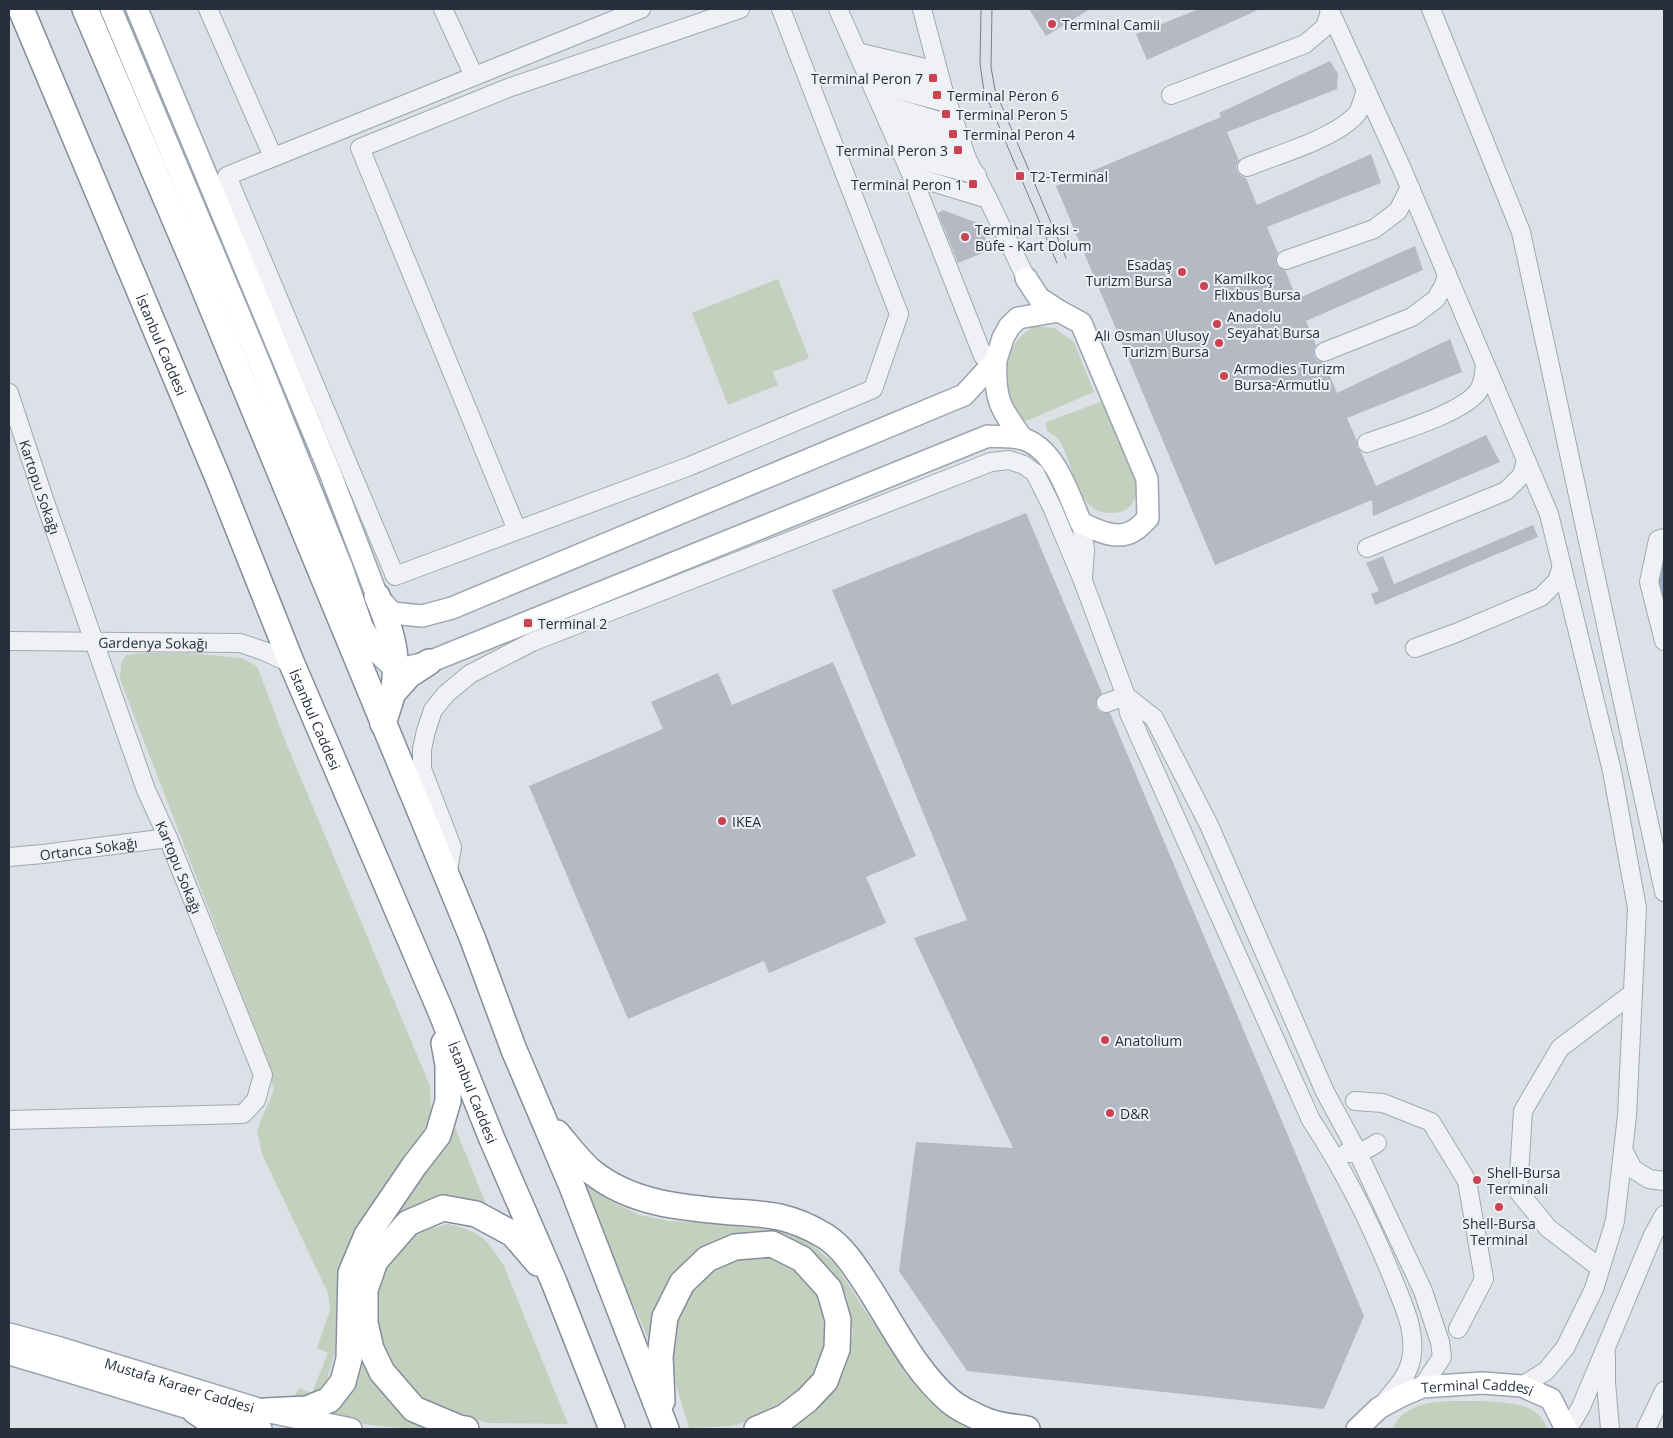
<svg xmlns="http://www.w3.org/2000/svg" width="1673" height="1438" viewBox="0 0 1673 1438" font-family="'Open Sans',sans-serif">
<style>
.green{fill:#c2d0be}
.water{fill:#98adc6}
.building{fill:#b4b9c3}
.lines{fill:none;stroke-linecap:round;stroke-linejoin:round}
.minor-casing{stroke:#a3a7b0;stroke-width:20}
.major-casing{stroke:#9ca4b2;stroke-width:24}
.highway-casing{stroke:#858d9d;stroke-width:28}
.minor{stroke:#eff1f5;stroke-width:18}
.major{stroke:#fff;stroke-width:21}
.highway{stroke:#fff;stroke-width:25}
.tram{stroke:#777f90;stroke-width:1}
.poi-dot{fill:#cb4352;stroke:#eceff4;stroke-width:2}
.labels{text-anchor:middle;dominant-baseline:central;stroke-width:4;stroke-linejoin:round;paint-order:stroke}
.poi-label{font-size:14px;fill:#272e3c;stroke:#eceff4;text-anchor:start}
.street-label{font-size:14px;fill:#272e3c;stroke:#eceff4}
</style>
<rect width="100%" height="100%" fill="#dde0e6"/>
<g class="green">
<path d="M778,279L809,358L773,372L778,385L728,405L692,313Z"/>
<path d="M1035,326L1054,328L1074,342L1094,392L1024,422L1013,412L1001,370C1011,351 1015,337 1035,326Z"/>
<path d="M1103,401L1138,485C1136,497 1133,509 1120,512C1077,521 1076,471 1061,443C1059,438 1052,434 1047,431L1046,422Z"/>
<path d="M143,653H188L241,658L257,666L284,738L430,1086L431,1110L424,1131L347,1256L337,1289L335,1352L327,1380L318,1395L283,1402L294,1397L299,1388L312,1393L328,1353L317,1348L330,1310L328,1293L262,1154L257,1130L274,1090L258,1037L120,679L121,663L126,655Z"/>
<path d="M450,1115L490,1214L472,1206L385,1233V1224Z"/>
<path d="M577,1179L611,1201L639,1215L669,1221L708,1223L790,1232L812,1245L835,1264L904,1370L928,1400L944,1415L970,1429H784L832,1391L846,1366L853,1332L847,1297L832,1274L813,1257L748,1237L665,1290L650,1328L649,1340Z"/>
<path d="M448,1224C481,1232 486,1238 504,1266L568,1424L490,1423L448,1414L422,1402L400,1384L375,1331L378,1279L393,1253L418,1232Z"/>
<path d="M763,1253L796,1265L825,1292L832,1327L825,1358L810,1383L779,1407L760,1416L733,1426L689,1428L672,1372L670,1342L680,1303L704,1269L726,1256Z"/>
<path d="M358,1334L431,1429C392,1429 352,1423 314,1415Z"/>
<path d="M1484,1401C1506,1403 1540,1402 1547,1429H1392C1409,1395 1451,1402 1484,1401Z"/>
</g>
<path class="water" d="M1664,560V621C1660,602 1650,577 1664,560Z"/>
<g class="building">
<path d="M1029,9H1090L1046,36Z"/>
<path d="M1199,9H1260L1147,60L1136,34Z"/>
<path d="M1330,61L1338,74L1337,89L1227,132L1239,161L1236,166L1237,171L1241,176L1246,178L1257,205L1371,154L1381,183L1267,227L1278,253L1276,259V264L1280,268L1285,270L1297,299L1415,246L1423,270L1306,321L1316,345L1314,350V356L1318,361L1324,362L1337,393L1450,339L1462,372L1347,418L1357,441V447L1361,452L1376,486L1486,435L1500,462L1373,516L1372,500L1215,565L1056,186L1221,117L1219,113Z"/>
<path d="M943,210L980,224L990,250L958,263L938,213Z"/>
<path d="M1026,513L1102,693L1096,701V707L1099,711L1104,713H1110L1364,1316L1324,1409L967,1371L899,1271L916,1142L1013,1148L914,938L967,920L832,590Z"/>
<path d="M1533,525L1538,537L1375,605L1371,594L1379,591L1366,563L1383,556L1394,584Z"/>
<path d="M833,662L916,856L866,877L886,923L769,973L764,961L628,1019L529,786L663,729L651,702L718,673L732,705Z"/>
</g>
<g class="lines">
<defs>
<g id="minor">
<path d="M208,9L273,157"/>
<path d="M443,9L474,76"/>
<path d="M641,9L227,176L395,576L690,466L873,389L899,314L781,9"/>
<path d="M838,9L912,176L983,356L996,360"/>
<path d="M922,9L943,89L967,159L988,199L1026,278"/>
<path d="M1329,9L1402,169L1549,514L1612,771L1637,908L1627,1116L1615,1221L1594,1289L1565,1348L1546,1371L1522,1386"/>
<path d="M1431,9L1521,232L1664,892"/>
<path d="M857,52L938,71"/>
<path d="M864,66L943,89"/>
<path d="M871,83L948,103"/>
<path d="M1171,95L1305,44L1325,27L1330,12"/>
<path d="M880,103L956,126"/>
<path d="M888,122L962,142"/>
<path d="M895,138L967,159"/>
<path d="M904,156L977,175"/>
<path d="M1247,167C1279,154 1330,140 1354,117C1361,111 1363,98 1366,89"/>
<path d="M912,176L988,199"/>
<path d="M1286,260L1374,229L1398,211L1410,187"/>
<path d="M1324,352L1412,317L1436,299L1444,285L1447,274"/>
<path id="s1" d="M9,393L44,499L146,790L168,838L263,1075L256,1100L243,1114L9,1120"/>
<path d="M1367,443C1396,432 1455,416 1476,394C1483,387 1484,375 1485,366"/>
<path d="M1081,523L1085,550L1083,577"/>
<path d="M517,530L360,148L508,88L740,9"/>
<path d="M1664,538L1658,540L1649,582L1664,641"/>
<path d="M1367,548L1506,491L1522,475L1526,460"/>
<path id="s2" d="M9,641L240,643L264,651L292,664"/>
<path d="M1415,648L1456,633L1541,597L1557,581L1562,566"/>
<path d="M1106,703L1126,696L1129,713L1311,1120C1344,1170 1371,1224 1393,1279C1403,1305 1417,1331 1411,1360C1407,1378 1394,1390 1383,1404"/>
<path id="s3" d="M9,857L43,854L168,838"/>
<path d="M447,877L452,847L422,769V749L426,731L433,710L446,694L470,674L532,642L991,462L1009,460L1024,465L1035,473L1052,507L1083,581L1126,696L1154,718L1209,825L1325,1092L1358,1153L1423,1291L1440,1342L1442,1357L1422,1387"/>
<path d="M1355,1101L1383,1103L1431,1122L1467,1181L1484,1279L1458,1329"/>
<path d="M1623,1150L1633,1169L1649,1179L1664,1181"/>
<path d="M1346,1153C1359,1153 1367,1150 1377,1143"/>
<path d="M1600,1268L1548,1228L1518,1191L1523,1111L1560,1048L1633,993"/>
<path d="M1606,1355V1383L1610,1429"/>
<path d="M1568,1429L1581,1407L1653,1235L1664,1215"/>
<path d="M1646,1429L1664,1391"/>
</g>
<g id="major">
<path d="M111,9L260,364L342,568L362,626L377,652L393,667L401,669L429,662L988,436C999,437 1013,436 1023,439C1055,448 1069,496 1081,523C1096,530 1117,541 1133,531C1139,528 1144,522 1148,518L1147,479L1081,323L1059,311L1018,318L1009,327L1003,338L996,360L964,395L452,608L422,616L392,613L377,596L329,470L137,9"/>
<path d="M1026,278L1039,298L1059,311"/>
<path d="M996,360C994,399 1000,408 1022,438"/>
<path id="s4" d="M9,1334L60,1348L265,1411L351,1429"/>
<path d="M9,1354C93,1378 177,1406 261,1429"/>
<path id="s5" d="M1357,1429L1379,1408L1401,1396L1422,1387L1482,1383L1522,1386L1551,1399L1566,1429"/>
</g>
<g id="highway">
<path id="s6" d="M21,9L218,478L292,664L441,1012L492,1139L554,1282L612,1429"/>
<path d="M85,9L196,269L472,937L514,1050L571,1184L666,1429"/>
<path d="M377,596C388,622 398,650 395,679C394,694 387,710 383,724"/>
<path d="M392,694L409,675L429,662"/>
<path d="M557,1133C568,1146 579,1161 592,1172C632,1204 683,1208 732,1212C770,1214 792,1216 825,1236C844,1248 857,1270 869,1288C894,1327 915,1371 950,1401C958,1408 977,1417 987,1421C999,1426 1014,1427 1027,1429"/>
<path d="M662,1401L660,1357L665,1317L682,1283L707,1259L735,1247L772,1244L802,1259L829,1289L838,1320L837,1349L825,1381L807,1400L785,1417L757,1429"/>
<path d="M195,1411L221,1429"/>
<path d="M265,1411L307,1409L329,1400L343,1382L349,1359L351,1273L367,1235L414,1166L438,1135L448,1101V1065L444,1043"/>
<path d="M466,1429L459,1428L414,1409L382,1372L371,1349L365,1323V1290L375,1261L408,1223L443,1208L476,1214L513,1234L538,1263"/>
</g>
</defs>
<use href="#minor" class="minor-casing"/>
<use href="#major" class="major-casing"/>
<use href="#highway" class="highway-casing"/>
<use href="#minor" class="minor"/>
<use href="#major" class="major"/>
<use href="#highway" class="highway"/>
<g class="tram">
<path d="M981,9L980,64L984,91L1057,263"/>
<path d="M992,9L991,67L995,90L1066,258"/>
</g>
</g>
<g class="poi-dot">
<circle cx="1052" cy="24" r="5"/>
<rect x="928" y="73" width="10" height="10" rx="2.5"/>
<rect x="932" y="90" width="10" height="10" rx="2.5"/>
<rect x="941" y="109" width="10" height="10" rx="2.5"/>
<rect x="948" y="129" width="10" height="10" rx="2.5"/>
<rect x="953" y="145" width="10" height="10" rx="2.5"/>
<rect x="1015" y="171" width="10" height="10" rx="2.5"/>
<rect x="968" y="179" width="10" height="10" rx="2.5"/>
<circle cx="965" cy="237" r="5"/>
<circle cx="1182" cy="272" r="5"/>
<circle cx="1204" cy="286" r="5"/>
<circle cx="1217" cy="324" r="5"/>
<circle cx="1219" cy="343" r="5"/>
<circle cx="1224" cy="376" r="5"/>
<rect x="523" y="618" width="10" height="10" rx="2.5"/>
<circle cx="722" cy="821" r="5"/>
<circle cx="1105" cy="1040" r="5"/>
<circle cx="1110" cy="1113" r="5"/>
<circle cx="1477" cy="1180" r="5"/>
<circle cx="1499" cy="1207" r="5"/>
</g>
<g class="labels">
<g class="poi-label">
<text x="1062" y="24">Terminal Camii</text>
<text x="923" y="78" text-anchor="end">Terminal Peron 7</text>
<text x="947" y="95">Terminal Peron 6</text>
<text x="956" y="114">Terminal Peron 5</text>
<text x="963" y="134">Terminal Peron 4</text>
<text x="948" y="150" text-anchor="end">Terminal Peron 3</text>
<text x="1030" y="176">T2-Terminal</text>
<text x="963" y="184" text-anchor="end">Terminal Peron 1</text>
<text x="975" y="229">Terminal Taksi -<tspan x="975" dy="16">Büfe - Kart Dolum</tspan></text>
<text x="1172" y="264" text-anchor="end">Esadaş<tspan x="1172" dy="16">Turizm Bursa</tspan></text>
<text x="1214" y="278">Kamilkoç<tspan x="1214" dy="16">Flixbus Bursa</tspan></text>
<text x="1227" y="316">Anadolu<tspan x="1227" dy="16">Seyahat Bursa</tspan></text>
<text x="1209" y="335" text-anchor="end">Ali Osman Ulusoy<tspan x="1209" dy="16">Turizm Bursa</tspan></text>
<text x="1234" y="368">Armodies Turizm<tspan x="1234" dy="16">Bursa-Armutlu</tspan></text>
<text x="538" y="623">Terminal 2</text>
<text x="732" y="821">IKEA</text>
<text x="1115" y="1040">Anatolium</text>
<text x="1120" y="1113">D&amp;R</text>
<text x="1487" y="1172">Shell-Bursa<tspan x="1487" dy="16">Terminali</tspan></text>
<text x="1499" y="1223" text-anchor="middle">Shell-Bursa<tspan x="1499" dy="16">Terminal</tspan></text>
</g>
<g class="street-label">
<text stroke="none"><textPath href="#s6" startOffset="364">İstanbul Caddesi</textPath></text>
<text stroke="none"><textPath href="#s1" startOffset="99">Kartopu Sokağı</textPath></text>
<text stroke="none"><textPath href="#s2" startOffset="144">Gardenya Sokağı</textPath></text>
<text stroke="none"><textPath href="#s6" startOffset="769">İstanbul Caddesi</textPath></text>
<text stroke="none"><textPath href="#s3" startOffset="80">Ortanca Sokağı</textPath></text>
<text stroke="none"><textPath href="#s1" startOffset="504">Kartopu Sokağı</textPath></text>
<text stroke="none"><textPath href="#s6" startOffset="1174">İstanbul Caddesi</textPath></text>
<text stroke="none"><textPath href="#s4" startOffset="178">Mustafa Karaer Caddesi</textPath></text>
<text stroke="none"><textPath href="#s5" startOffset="134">Terminal Caddesi</textPath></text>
</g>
</g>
<rect width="1673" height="1438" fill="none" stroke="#272e3c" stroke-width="20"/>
</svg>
